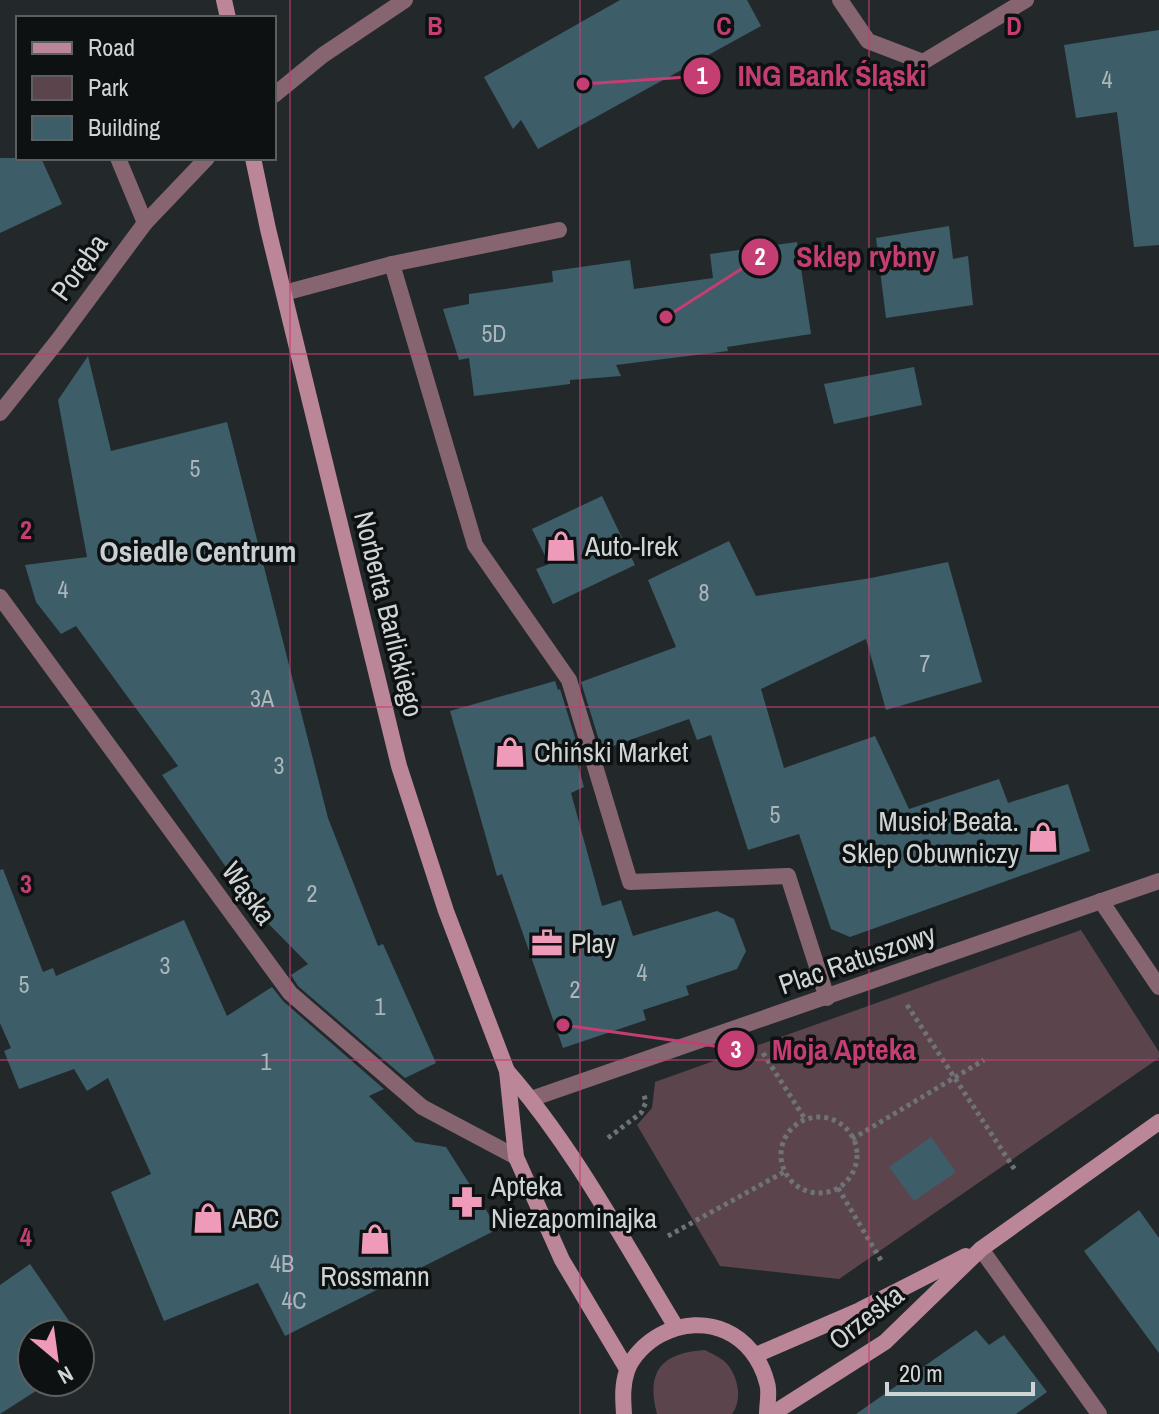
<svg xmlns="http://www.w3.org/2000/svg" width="1159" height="1414" viewBox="0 0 1159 1414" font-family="'Archivo Narrow',sans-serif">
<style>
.green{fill:#5c444c}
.building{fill:#3d5d68}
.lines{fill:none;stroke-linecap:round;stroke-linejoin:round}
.path{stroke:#6e7375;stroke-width:5;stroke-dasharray:4 4;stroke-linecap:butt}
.lane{stroke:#866570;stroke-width:16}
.street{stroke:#866570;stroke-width:16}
.secondary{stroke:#bb8698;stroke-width:16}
.grid{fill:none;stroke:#c53e73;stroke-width:2;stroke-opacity:0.55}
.labels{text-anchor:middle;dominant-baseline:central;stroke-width:7;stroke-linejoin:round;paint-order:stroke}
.number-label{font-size:24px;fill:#aab6ba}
.street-label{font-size:28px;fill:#cfd4d5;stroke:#0e1112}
.poi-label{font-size:28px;fill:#cfd4d5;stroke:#0e1112;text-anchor:start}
.neighbourhood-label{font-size:30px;font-weight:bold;fill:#c8d0d3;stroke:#0e1112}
.grid-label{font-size:26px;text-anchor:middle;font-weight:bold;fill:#c53e73;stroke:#0e1112;stroke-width:7;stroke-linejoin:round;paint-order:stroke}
.leader{fill:none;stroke:#c53e73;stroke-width:3}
.callout-dot{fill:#c53e73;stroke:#0e1112;stroke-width:3}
.mark-label{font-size:24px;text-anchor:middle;font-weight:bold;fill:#fff}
.callout-label{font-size:30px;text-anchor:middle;font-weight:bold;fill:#c53e73;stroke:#0e1112;stroke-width:7;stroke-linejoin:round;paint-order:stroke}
</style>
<rect width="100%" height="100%" fill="#23292b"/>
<g class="green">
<path d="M1081,930L1159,1052V1058L839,1279L720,1266L637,1125L652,1108L655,1082Z"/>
<path d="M705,1350C712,1354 722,1358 727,1364C738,1377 743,1400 732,1414H657C646,1371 661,1353 705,1350Z"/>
</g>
<g class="building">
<path d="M620,0H747L761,26L538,149L521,120L513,129L484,77Z"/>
<path d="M1159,30V245L1134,247L1117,112L1076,118L1064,45Z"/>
<path d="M0,158H41L62,204L0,233Z"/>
<path d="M949,226L953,259L968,256L973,305L886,318L876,238Z"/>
<path d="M797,242L811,334L727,347L728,351L616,365L621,376L570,380V384L474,396L469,358L459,360L443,309L469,304V294L553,282L552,271L630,260L634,289L713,278L710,254Z"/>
<path d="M88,356L111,451L227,422L328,818L378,946L383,944L436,1063L405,1078L298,986L291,975L308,964L257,912L162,775L178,766L76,626L61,634L36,602L25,565L87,557L58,400Z"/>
<path d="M914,367L922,405L834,424L824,384Z"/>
<path d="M602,496L635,565L553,604L536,569L549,564L532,529Z"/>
<path d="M729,541L756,596L871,578L948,562L982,682L886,710L866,639L761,689L784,768L875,736L909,809L999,779L1008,803L1068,784L1090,851L850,937L831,929L799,834L748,850L711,735L697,740L689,719L602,750L581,682L676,647L648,580Z"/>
<path d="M555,681L558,690L560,689L581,757L576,759L584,787L571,793L602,906L621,900L633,936L717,911L734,919L746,951L737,969L686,986L689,995L643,1010L646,1020L563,1048L502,874L497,876L450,711Z"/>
<path d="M3,869L43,972L53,968L56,976L184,920L227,1016L272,987L283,1001L384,1089L369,1096L415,1142L446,1147L498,1229L285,1336L258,1283L164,1321L111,1192L151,1174L108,1078L87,1091L74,1069L19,1089L4,1051L11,1048L0,1023V870Z"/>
<path d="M931,1137L956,1172L914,1201L889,1167Z"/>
<path d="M1139,1210L1159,1238V1353L1084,1251Z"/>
<path d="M30,1264L78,1334H32V1382H50L0,1414V1285Z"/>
<path d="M976,1330L989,1345L1004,1335L1047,1392L1016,1414H856Z"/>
</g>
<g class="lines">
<g class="path">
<path d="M907,1005L1015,1170"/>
<path d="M763,1053L805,1119"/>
<circle cx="819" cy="1155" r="38"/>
<path d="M608,1138L641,1113L646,1102L643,1092"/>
<path d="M852,1139L984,1060"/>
<path d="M838,1188L882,1262"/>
<path d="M668,1236L784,1172"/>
</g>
<g class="lane">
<path d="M118,158L145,223"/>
<path d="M392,264L475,545L569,680L630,882L788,876L827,998"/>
<path d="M284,293L392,264L559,230"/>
<path d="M981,1249L1099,1414"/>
</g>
<g class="street">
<path d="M840,0L868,41L923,62L1026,0"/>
<path d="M274,95L323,55L405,0"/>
<path d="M0,413L59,339L145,223L207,158"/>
<path d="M0,597L290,993L422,1107L516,1157"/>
<path d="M1101,901L1159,987"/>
<path d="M531,1099L1159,881"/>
</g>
<g class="secondary">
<path d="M224,0L228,18"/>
<path d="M253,158L268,229L399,766L446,911L507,1071L516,1157L562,1260L627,1369"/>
<path d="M507,1071C573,1146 624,1242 676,1327"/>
<path d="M756,1355L860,1310L966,1256"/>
<path d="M624,1414C623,1399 622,1385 627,1371C632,1356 647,1342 660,1335C706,1311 754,1333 767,1383C770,1392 767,1404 767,1414"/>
<path d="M772,1414L885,1342L981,1249L1159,1122"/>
</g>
</g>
<path class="grid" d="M290,0V1414M580,0V1414M869,0V1414M0,354H1159M0,707H1159M0,1060H1159"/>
<defs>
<symbol id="shop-bare" viewBox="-9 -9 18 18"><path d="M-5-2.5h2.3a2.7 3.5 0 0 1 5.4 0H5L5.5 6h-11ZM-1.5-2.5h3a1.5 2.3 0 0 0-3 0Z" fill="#ef9ab8" stroke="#0e1112" stroke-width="2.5" paint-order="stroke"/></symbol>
<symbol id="office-bare" viewBox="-9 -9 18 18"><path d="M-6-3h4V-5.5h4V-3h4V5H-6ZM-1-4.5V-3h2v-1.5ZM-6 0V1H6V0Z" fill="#ef9ab8" stroke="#0e1112" stroke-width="2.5" paint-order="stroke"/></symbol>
<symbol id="pharmacy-bare" viewBox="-9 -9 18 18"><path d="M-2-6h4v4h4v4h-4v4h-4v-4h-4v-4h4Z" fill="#ef9ab8" stroke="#0e1112" stroke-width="2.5" paint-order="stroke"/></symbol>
</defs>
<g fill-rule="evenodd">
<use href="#shop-bare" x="539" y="524" width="44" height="44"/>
<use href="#shop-bare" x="488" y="730" width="44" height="44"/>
<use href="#shop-bare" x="1021" y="815" width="44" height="44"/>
<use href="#office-bare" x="525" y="921" width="44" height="44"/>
<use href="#pharmacy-bare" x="445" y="1180" width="44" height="44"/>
<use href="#shop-bare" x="186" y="1196" width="44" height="44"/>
<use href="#shop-bare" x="353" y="1217" width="44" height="44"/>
</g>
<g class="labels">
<g class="number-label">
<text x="1107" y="79">4</text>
<text x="494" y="333">5D</text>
<text x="195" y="468">5</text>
<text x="63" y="589">4</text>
<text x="704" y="592">8</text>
<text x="925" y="663">7</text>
<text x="262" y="698">3A</text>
<text x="279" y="765">3</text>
<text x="775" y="814">5</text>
<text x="312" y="893">2</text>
<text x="165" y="965">3</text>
<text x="642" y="972">4</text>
<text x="24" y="984">5</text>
<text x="575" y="989">2</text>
<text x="380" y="1006">1</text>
<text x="266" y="1061">1</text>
<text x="282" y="1263">4B</text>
<text x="294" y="1300">4C</text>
</g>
<g class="street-label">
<text transform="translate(79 267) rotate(-54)">Poręba</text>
<text transform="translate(389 614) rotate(76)">Norberta Barlickiego</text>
<text transform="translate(249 893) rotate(54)">Wąska</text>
<text transform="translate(857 959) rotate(-19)">Plac Ratuszowy</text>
<text transform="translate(866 1317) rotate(-38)">Orzeska</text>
</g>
<g class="poi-label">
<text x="585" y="546">Auto-Irek</text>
<text x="534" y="752">Chiński Market</text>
<text x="1019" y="821" text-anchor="end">Musioł Beata.<tspan x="1019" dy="32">Sklep Obuwniczy</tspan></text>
<text x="571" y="943">Play</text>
<text x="491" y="1186">Apteka<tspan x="491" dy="32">Niezapominajka</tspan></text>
<text x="232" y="1218">ABC</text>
<text x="375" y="1276" text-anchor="middle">Rossmann</text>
</g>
<g class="neighbourhood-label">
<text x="198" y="551">Osiedle Centrum</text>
</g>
</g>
<g class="grid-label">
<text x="435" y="35">B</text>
<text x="724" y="35">C</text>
<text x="1014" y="35">D</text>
<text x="26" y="539">2</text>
<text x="26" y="893">3</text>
<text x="26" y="1246">4</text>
</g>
<path class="leader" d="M583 84L702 76M666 317L760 257M563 1025L736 1049"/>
<g class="callout-dot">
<circle cx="583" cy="84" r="8"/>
<circle cx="666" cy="317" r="8"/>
<circle cx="563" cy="1025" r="8"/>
<circle cx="702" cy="76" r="20"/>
<circle cx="760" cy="257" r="20"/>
<circle cx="736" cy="1049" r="20"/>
</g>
<g class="mark-label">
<text x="702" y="84">1</text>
<text x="760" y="265">2</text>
<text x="736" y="1058">3</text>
</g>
<g class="callout-label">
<text x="832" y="86">ING Bank Śląski</text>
<text x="866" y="267">Sklep rybny</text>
<text x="844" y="1060">Moja Apteka</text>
</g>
<rect x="16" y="16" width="260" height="144" fill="#0e1112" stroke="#5b5f60" stroke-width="2"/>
<rect x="32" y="42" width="40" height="12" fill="#bb8698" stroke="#5b5f60" stroke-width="2"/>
<text x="88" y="56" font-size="24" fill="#cfd4d5">Road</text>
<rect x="32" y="76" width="40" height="24" fill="#5c444c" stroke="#5b5f60" stroke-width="2"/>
<text x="88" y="96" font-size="24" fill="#cfd4d5">Park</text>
<rect x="32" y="116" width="40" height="24" fill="#3d5d68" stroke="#5b5f60" stroke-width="2"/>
<text x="88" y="136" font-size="24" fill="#cfd4d5">Building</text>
<g transform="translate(56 1358) rotate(151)"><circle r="38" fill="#0e1112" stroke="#5b5f60" stroke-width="2"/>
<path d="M0-6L14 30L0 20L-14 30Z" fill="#ef9ab8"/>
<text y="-12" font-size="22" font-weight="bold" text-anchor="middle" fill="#cfd4d5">N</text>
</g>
<path d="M887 1382v12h146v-12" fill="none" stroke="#cfd4d5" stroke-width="4"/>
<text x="899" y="1382" font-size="24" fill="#cfd4d5" stroke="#0e1112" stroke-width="6" paint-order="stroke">20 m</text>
</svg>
